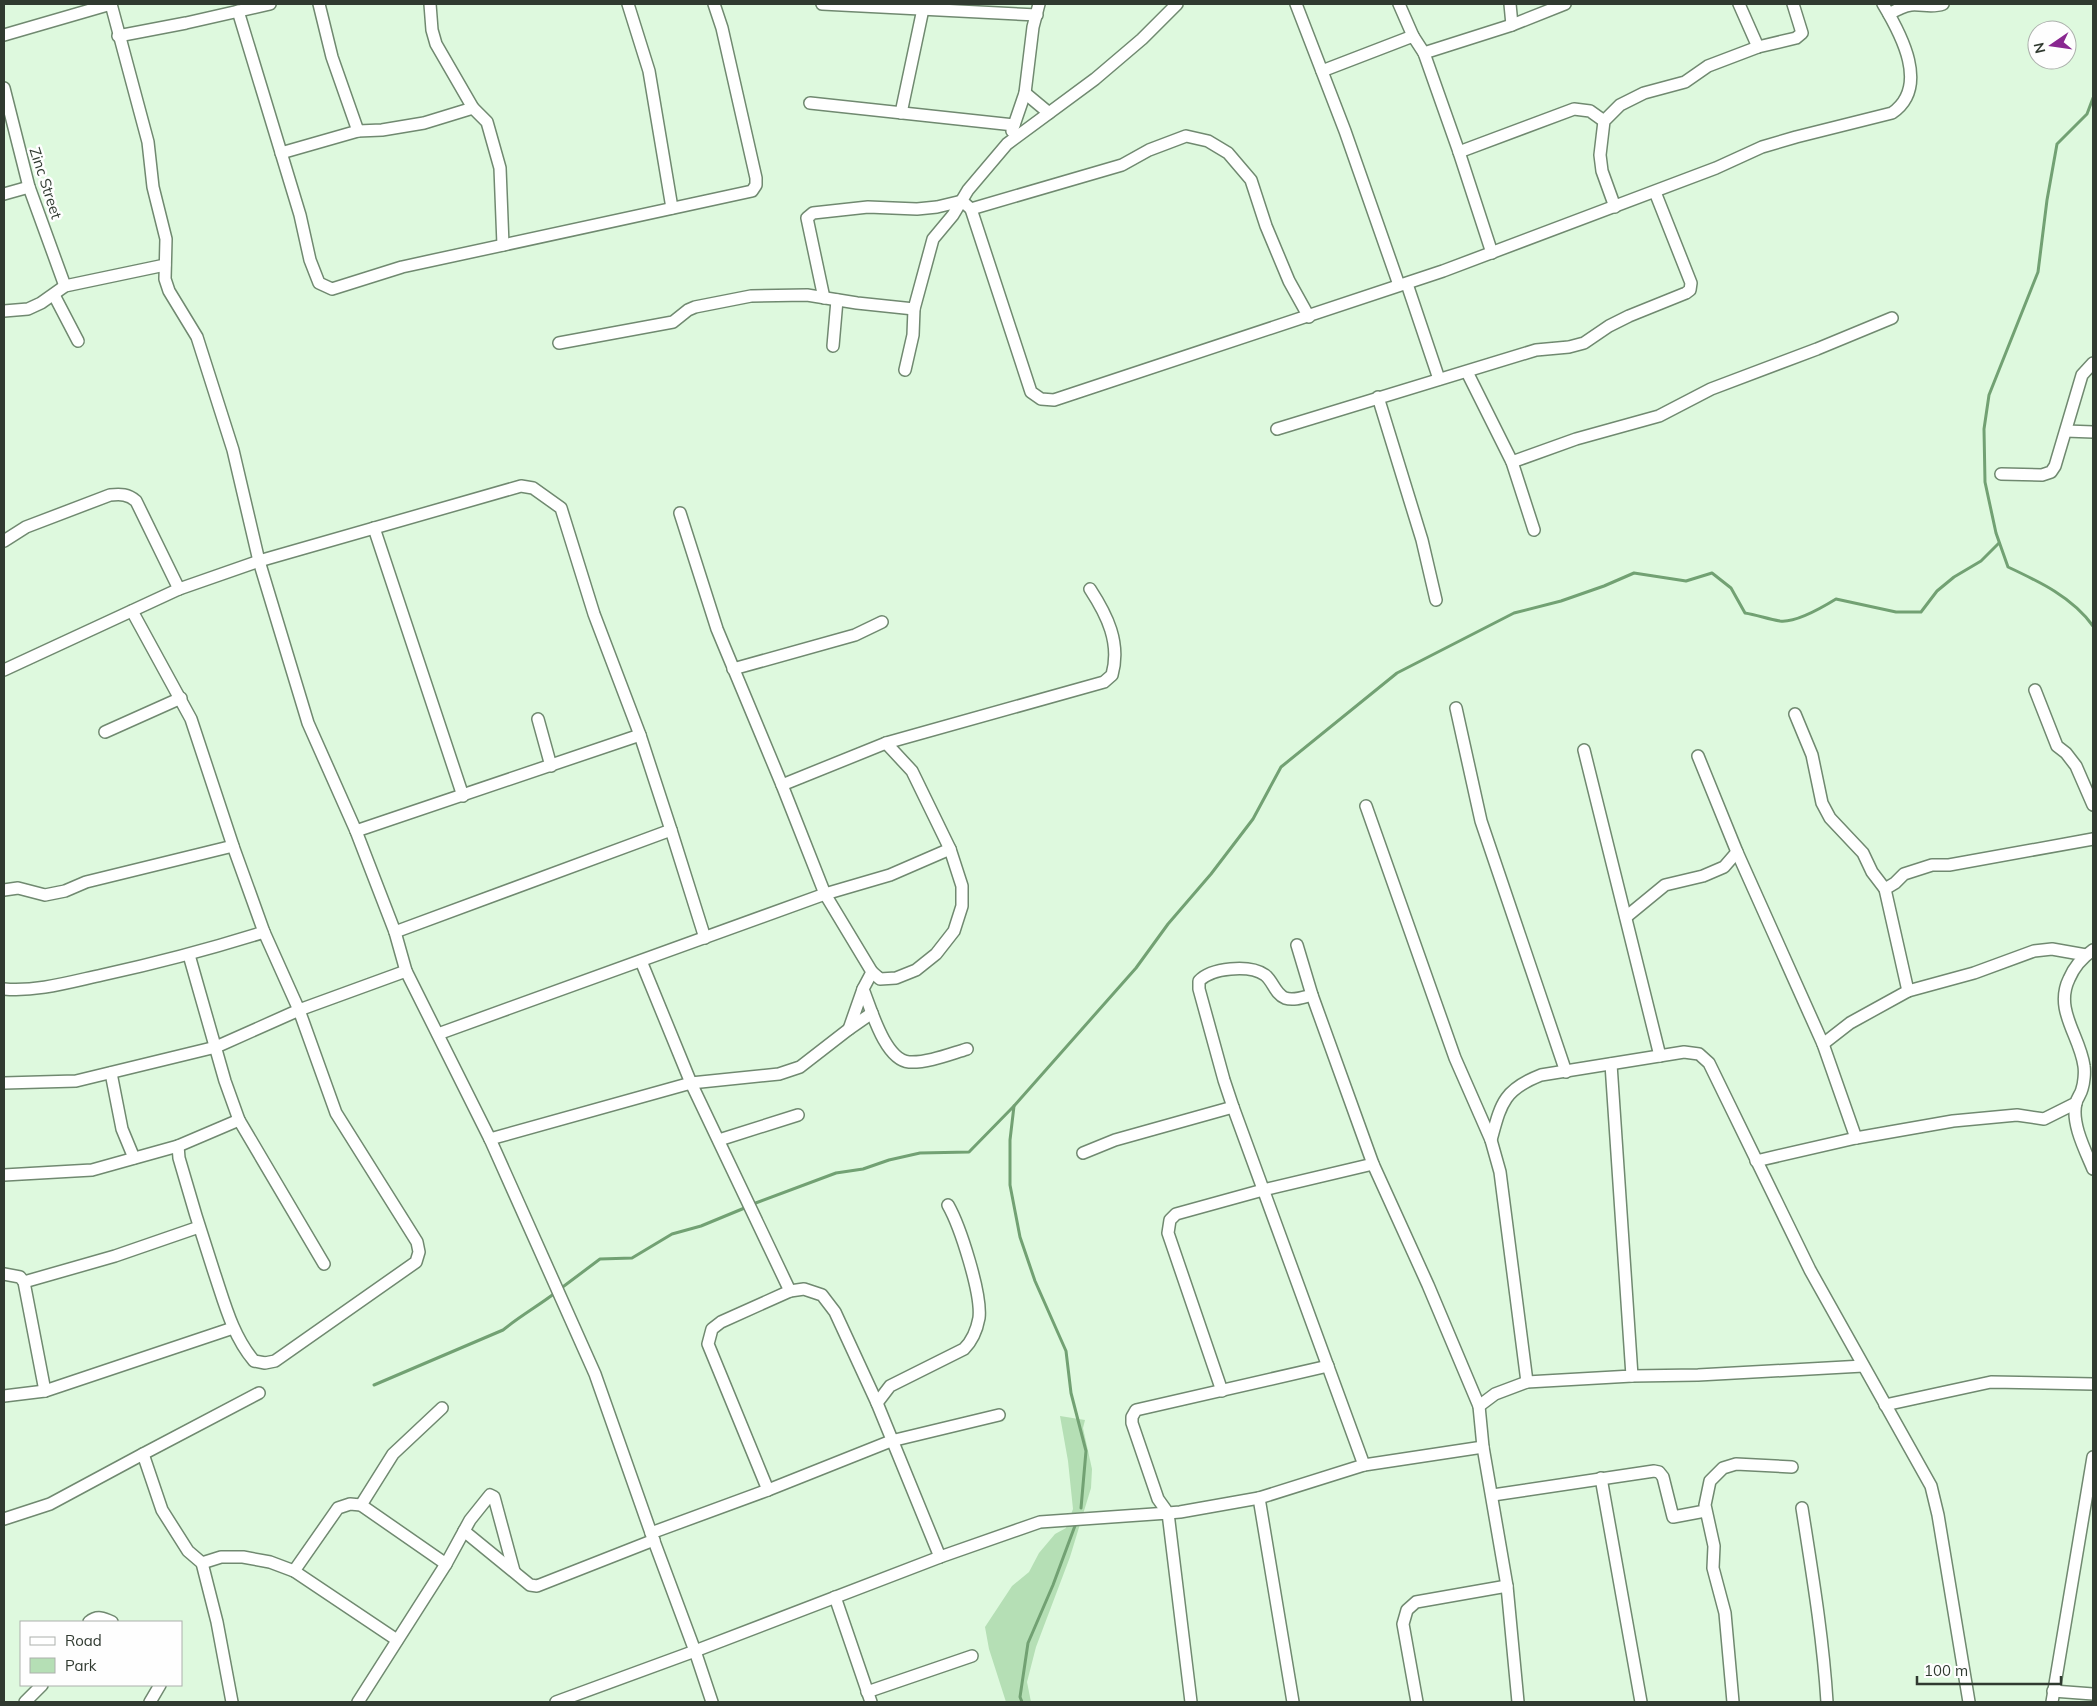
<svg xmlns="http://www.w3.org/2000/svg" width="2097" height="1706" viewBox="0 0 2097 1706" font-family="Mulish,sans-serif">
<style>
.green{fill:#b5dfb5}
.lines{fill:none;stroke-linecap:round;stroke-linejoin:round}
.stream{stroke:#72a173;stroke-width:3}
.street-casing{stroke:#708970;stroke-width:14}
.street{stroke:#fff;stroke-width:11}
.labels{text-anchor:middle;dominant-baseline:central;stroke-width:5;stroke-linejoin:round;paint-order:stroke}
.street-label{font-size:15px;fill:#303a30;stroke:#fefefe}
</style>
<rect width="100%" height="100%" fill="#def9de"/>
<path class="green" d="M1060,1416L1085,1420L1083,1428L1092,1469L1091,1488L1070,1557L1036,1647L1027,1682L1031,1702H1006L989,1649L985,1627L1012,1586L1029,1572L1039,1553L1055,1534L1066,1528L1073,1509L1068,1461Z"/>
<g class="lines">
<g class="stream">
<path d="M2093,98L2087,114L2057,144L2047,200L2038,272L1989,395L1984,429L1985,482L1996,533L2008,567C2040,582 2072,597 2093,626"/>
<path d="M1014,1106L1010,1140V1185L1020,1237L1035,1281L1066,1351L1071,1393L1086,1451L1081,1508"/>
<path d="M753,1204L836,1173L863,1169L889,1160L920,1153L969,1152L1014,1106L1136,968L1168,924L1211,874L1253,819L1281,767L1397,673L1514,613L1561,601L1604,586L1634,573L1686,581L1712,573L1731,588L1745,613C1757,615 1768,619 1780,621C1796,623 1823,607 1836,599L1896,612H1921L1937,591L1954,577L1981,561L1999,543"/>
<path d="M560,1289L600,1259L632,1258L672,1234L701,1226L747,1207"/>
<path d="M374,1385L503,1330C520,1316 538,1306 555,1293"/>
<path d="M1022,1702L1020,1697L1028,1643L1053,1585L1076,1523"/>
</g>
<defs>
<g id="street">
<path d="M111,4L148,142L153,187L166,239L165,279L169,291L197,337L233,450L259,561L308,723L356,831L395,932L406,971L490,1139L595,1374L651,1533L695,1651L712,1702"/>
<path d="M319,4L332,57L358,131"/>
<path d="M430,4L432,30L436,44L473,108L487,122L489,129L500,168L503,245"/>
<path d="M628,4L649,71L672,208"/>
<path d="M822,4L1037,15"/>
<path d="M1296,4L1345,131L1399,285"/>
<path d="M1399,4L1413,36"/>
<path d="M1510,4L1512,25"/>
<path d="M1739,4L1758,47"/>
<path d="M238,11L300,215L310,260L319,283L332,289L402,267L752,191L756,185V178L722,28L714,4"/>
<path d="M1889,14C1896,10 1903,6 1911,5C1922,4 1932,8 1943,4"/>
<path d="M4,35L111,4"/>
<path d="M118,36L186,23L270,4"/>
<path d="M1424,53L1512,25L1565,4"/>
<path d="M1322,71L1413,36L1424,53L1459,152L1492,253"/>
<path d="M4,88L29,187L65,286"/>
<path d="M1025,93L1049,113"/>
<path d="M810,103L1014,125"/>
<path d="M901,113L923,9"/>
<path d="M1012,131L1025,93L1033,27L1039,4"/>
<path d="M1459,152L1574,109L1590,111L1604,121"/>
<path d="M281,153L358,131L382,130L424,123L473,108"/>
<path d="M4,194L29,187"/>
<path d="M1615,207L1602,171L1600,155L1604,121L1620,105L1644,93L1685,82L1708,66L1758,47L1796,38L1802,33L1793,4"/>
<path d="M971,209L1122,165L1149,150L1186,136L1208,141L1228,153L1251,180L1266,226L1289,281L1309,317"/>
<path d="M1407,284L1439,379"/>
<path d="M54,295L78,341"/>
<path d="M824,298L807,218L813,213L868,207L917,209L937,207L962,201L971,209L1031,392L1041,399L1054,400L1443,271L1716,168L1762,147L1796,137L1892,113C1930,87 1901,34 1883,4"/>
<path d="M4,311L28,309L41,303L65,286L165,265"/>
<path d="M559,343L673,322L688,310L695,307L751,296L807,295L857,303L914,309"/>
<path d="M833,346L837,300"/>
<path d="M905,370L913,335L914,309L933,239L953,215L968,190L1007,144L1095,79L1142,39L1177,4"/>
<path d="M1467,372L1512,462L1534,530"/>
<path d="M1378,397L1422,540L1436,600"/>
<path d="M1277,429L1536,350L1569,347L1584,343L1609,326L1629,316L1686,293L1690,290L1691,283L1655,192"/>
<path d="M2066,431L2093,432"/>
<path d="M1512,462L1576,439L1659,416L1711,389L1817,349L1892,318"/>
<path d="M2001,474L2042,475L2051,472L2055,466L2082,375L2093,363"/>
<path d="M680,513L717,629L782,785L825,894L872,972L863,989C871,1009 885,1060 909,1062C928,1063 950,1054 967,1049"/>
<path d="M374,528L463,796"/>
<path d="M4,541L26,527L110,495C121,494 128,494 136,501L179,589"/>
<path d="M132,611L191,719L233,846L264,932L299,1010L336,1113L417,1242L419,1252L416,1262L275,1361L265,1363L254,1361C233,1336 225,1305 215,1275C202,1236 190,1197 179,1158L178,1146"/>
<path d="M733,669L855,635L882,622"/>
<path d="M4,670L179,589L259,561L521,486L533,488L561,508L594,614L640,735L671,830L705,938"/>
<path d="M2035,690L2057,746L2066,753L2076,766L2093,805"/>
<path d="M1456,708L1481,821L1566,1072"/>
<path d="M1795,714L1812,755L1822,803L1830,818L1863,853L1872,872L1885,889"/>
<path d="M538,719L551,766"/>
<path d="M105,732L181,698"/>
<path d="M1584,750L1660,1056"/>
<path d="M1698,756L1737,852L1823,1044L1856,1138"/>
<path d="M782,785L886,743L1104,682L1112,675C1121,643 1107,615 1090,589"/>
<path d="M1366,806L1455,1058L1491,1140L1500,1172L1527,1382"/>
<path d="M356,831L640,735"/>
<path d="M4,890L18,888L45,895L65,891L86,882L233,846"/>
<path d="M1626,917L1665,885L1703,876L1724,867L1737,852"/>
<path d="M395,932L671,830"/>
<path d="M1297,945L1312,995L1373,1164L1428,1285L1479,1406L1483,1447L1507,1586L1518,1702"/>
<path d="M2093,950C2083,957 2074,967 2069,979C2054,1010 2080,1036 2084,1066C2085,1072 2084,1083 2082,1089C2081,1094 2077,1098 2076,1103C2071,1123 2085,1150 2093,1169"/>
<path d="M189,955L225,1081L239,1120L324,1264"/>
<path d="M641,961L691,1083L790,1291"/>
<path d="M872,972L880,979L896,978L916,970L936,954L954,931L962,906V886L950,849L912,771L886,743"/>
<path d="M4,989C36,992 70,982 102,975C157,963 210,949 264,932"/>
<path d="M1908,991L1974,973L2034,951L2052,949L2086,955"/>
<path d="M1312,995C1304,997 1294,1001 1285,998C1275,994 1273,981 1265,975C1249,964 1211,968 1199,981V989L1224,1080L1233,1107L1364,1465"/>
<path d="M849,1029L863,989"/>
<path d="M438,1034L825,894L890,875L950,849"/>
<path d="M1823,1044L1850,1023L1908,991L1885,889L1895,883L1904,874L1932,865H1949L2093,839"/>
<path d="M111,1073L122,1129L134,1158"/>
<path d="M4,1083L76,1081L216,1047L299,1010L406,971"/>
<path d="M490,1139L691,1083L779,1074L800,1067L849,1029L872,1013"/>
<path d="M719,1140L798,1115"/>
<path d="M1491,1140C1501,1104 1503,1090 1541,1075L1684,1052L1699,1054L1709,1063L1810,1270L1931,1486L1938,1515L1969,1702"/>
<path d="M1083,1153L1115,1140L1233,1107"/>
<path d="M1756,1161L1856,1138L1953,1121L2017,1115L2044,1119L2076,1103"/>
<path d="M4,1175L92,1170L178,1146L239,1120"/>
<path d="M4,1274L20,1277L24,1282L45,1391"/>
<path d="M24,1282L115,1256L199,1227"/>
<path d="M1328,1366L1136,1410L1132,1417V1423L1158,1499L1168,1513L1180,1512L1259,1498L1364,1465L1483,1447"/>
<path d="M1632,1376L1698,1375L1863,1366"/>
<path d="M1222,1391L1168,1233L1170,1220L1176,1214L1263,1190L1373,1164"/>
<path d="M4,1396L45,1391L233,1328"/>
<path d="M877,1403L890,1386L964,1349C972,1341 977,1329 979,1318C982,1294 960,1226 948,1205"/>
<path d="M1885,1405L1991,1382L2093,1384"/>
<path d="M1479,1406L1495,1394L1527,1382L1632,1376L1611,1064"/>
<path d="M143,1454L259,1393"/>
<path d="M1601,1478L1641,1702"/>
<path d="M768,1490L708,1344L712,1329L721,1322L790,1291L804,1289L822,1295L835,1312L877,1403L940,1557"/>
<path d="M1493,1495L1654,1471L1659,1472L1663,1477L1673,1517L1705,1511"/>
<path d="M1259,1498L1293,1702"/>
<path d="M361,1505L393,1454L442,1408"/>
<path d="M1802,1508C1812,1572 1823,1637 1827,1702"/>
<path d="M4,1519L50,1504L143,1454L162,1510L188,1551L202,1563L217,1622L232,1702"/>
<path d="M464,1531L530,1585L537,1586L654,1540"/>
<path d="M651,1533L768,1490L891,1441L999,1415"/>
<path d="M202,1563L221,1557H243L270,1562L294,1571L397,1640"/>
<path d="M294,1571L338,1508L350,1504L361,1505L446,1564"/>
<path d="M835,1597L871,1702"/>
<path d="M89,1622C97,1615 104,1618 112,1622"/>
<path d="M2053,1691L2093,1694"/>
<path d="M867,1692L972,1656"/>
<path d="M25,1702L42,1685"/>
<path d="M150,1702L160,1685"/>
<path d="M358,1702L446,1564L470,1520L490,1495L494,1497L514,1571"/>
<path d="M556,1702L695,1651L940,1557L1040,1522L1168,1513L1191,1702"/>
<path d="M1417,1702L1403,1624L1407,1610L1416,1602L1507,1586"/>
<path d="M1733,1702L1725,1613L1713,1568L1714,1546L1705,1505L1710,1481L1723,1468L1736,1464L1792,1467"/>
<path d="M2052,1702L2093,1457"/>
</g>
</defs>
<use href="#street" class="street-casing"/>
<use href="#street" class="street"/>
</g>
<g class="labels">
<g class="street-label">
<text transform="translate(46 183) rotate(72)">Zinc Street</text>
</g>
</g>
<rect width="2097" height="1706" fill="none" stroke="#303a30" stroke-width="10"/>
<rect x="20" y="1621" width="162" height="65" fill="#fefefe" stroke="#acb0ac"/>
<rect x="30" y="1637" width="25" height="8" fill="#ffffff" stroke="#acb0ac"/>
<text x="65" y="1646" font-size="15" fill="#303a30">Road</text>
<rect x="30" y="1658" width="25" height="15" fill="#b5dfb5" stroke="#acb0ac"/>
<text x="65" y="1671" font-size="15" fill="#303a30">Park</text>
<g transform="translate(2052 45) rotate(257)"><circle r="24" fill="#fefefe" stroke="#acb0ac"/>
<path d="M0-4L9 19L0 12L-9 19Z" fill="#892790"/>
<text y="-8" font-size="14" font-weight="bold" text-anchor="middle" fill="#303a30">N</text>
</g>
<path d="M1917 1676v8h144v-8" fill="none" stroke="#303a30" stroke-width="2.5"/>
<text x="1924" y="1676" font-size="15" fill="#303a30" stroke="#fefefe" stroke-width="4" paint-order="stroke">100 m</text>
</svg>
